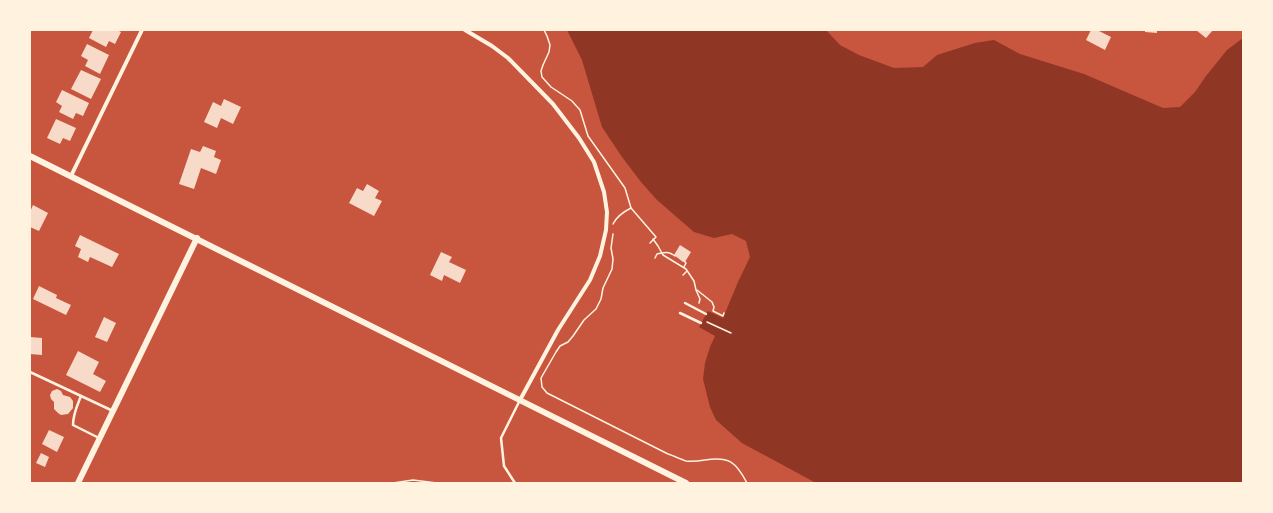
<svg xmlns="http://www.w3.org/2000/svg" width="1273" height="513" viewBox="0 0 1273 513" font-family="Karla,sans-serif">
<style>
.water{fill:#8f3625}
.building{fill:#f7dbc8}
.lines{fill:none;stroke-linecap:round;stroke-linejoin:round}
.path{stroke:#fff3e0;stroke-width:1.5}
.service{stroke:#fff3e0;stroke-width:2.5}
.minor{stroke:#fff3e0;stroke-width:4}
.tertiary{stroke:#fff3e0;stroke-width:6}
</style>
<rect width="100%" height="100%" fill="#c8553d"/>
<path class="water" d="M567,30H826L840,45L859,55L894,68L923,67L937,55L975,43L994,40L1020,54L1084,74L1163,108L1180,107L1195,92L1206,76L1227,50L1243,38V483H816L742,443L716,420L710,407L703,379L705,363L710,347L715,336L699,327L708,311L723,318L738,282L750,257L746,241L732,234L714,238L694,232L657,200L641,182L622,157L602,127L582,60Z"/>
<g class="building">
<path d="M93,30H117L121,32L115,44L109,41L106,47L89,38Z"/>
<path d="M1091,30H1097L1111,37L1105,50L1086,40Z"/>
<path d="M1145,30H1157V33L1145,32Z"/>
<path d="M1196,30H1213L1206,38Z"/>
<path d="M87,44L109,55L100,74L85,66L88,60L81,56Z"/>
<path d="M81,70L101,79L91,99L71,89Z"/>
<path d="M62,90L89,103L83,116L76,113L73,119L59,112L62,106L56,102Z"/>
<path d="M224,99L241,107L233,124L221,118L217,128L204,122L213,102L221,106Z"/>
<path d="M56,119L76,128L70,141L63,138L60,144L47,138Z"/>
<path d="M203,146L216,151L214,157L221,160L216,174L201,168L194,189L179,184L191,149L200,152Z"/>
<path d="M367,184L379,191L375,198L382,201L374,216L349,203L357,188L363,191Z"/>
<path d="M33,205L48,213L39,231L30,227V212Z"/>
<path d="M80,235L119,254L112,267L90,257L88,262L78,257L81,249L75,246Z"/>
<path d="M680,245L691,252L685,262L684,261L683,262L674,255Z"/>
<path d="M441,252L452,257L449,262L466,270L460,283L444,275L442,281L430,275Z"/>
<path d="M39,286L57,295L56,298L71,305L66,315L33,299Z"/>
<path d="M104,317L116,323L107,342L95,337Z"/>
<path d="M30,337L42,338V355L30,354Z"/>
<path d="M78,351L99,362L93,374L106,381L100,392L66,375Z"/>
<path d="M57,389L61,391L63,395L70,397L73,401V408L68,414L61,415L58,413L54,409V402L51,399L50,395L52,391Z"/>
<path d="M49,430L64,437L57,452L42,444Z"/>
<path d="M41,453L49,457L45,467L36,463Z"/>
</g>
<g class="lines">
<g class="path">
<path d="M544,30L547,36L550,45L549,52L543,65L541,71L542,77L551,87L572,101L580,110L588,136L625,188L631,208C623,212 617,216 613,224"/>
<path d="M631,208L656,237L650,243"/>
<path d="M613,234L611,248L613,259L612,269L603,288L601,299L596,309L584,320L573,336L568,342L560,346L556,352L541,378L542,387L547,393L668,454C674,456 680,459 686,461C692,462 699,461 705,460C729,456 736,462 747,483"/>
<path d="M653,239L658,246L663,255L686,269L694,281L696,290L700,299L699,303"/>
<path d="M655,258L657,254C666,252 668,251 675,256"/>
<path d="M684,267L686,263L684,261"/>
<path d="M683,275L687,271"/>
<path d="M697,290L712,302L714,307L713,311L723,316L724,313"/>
<path d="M707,322L731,333"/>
<path d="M393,483L413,480L437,483"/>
</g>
<g class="service">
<path d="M685,303L706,314"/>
<path d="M680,313L701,323"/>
<path d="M30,372L113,411"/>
<path d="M81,396C77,406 73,414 73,425L99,438"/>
<path d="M515,483L504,466L501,438L520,400"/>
</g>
<g class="minor">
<path d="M465,30L492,46L508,58L553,104L579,138L594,162L604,192L607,212L606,230L600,256L590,280L558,330L520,400"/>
<path d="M71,176L142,30"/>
</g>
<g class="tertiary">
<path d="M30,156L686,483"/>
<path d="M78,483L197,238"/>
</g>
</g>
<rect width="1273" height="513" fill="none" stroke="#fff3e0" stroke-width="62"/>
</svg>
